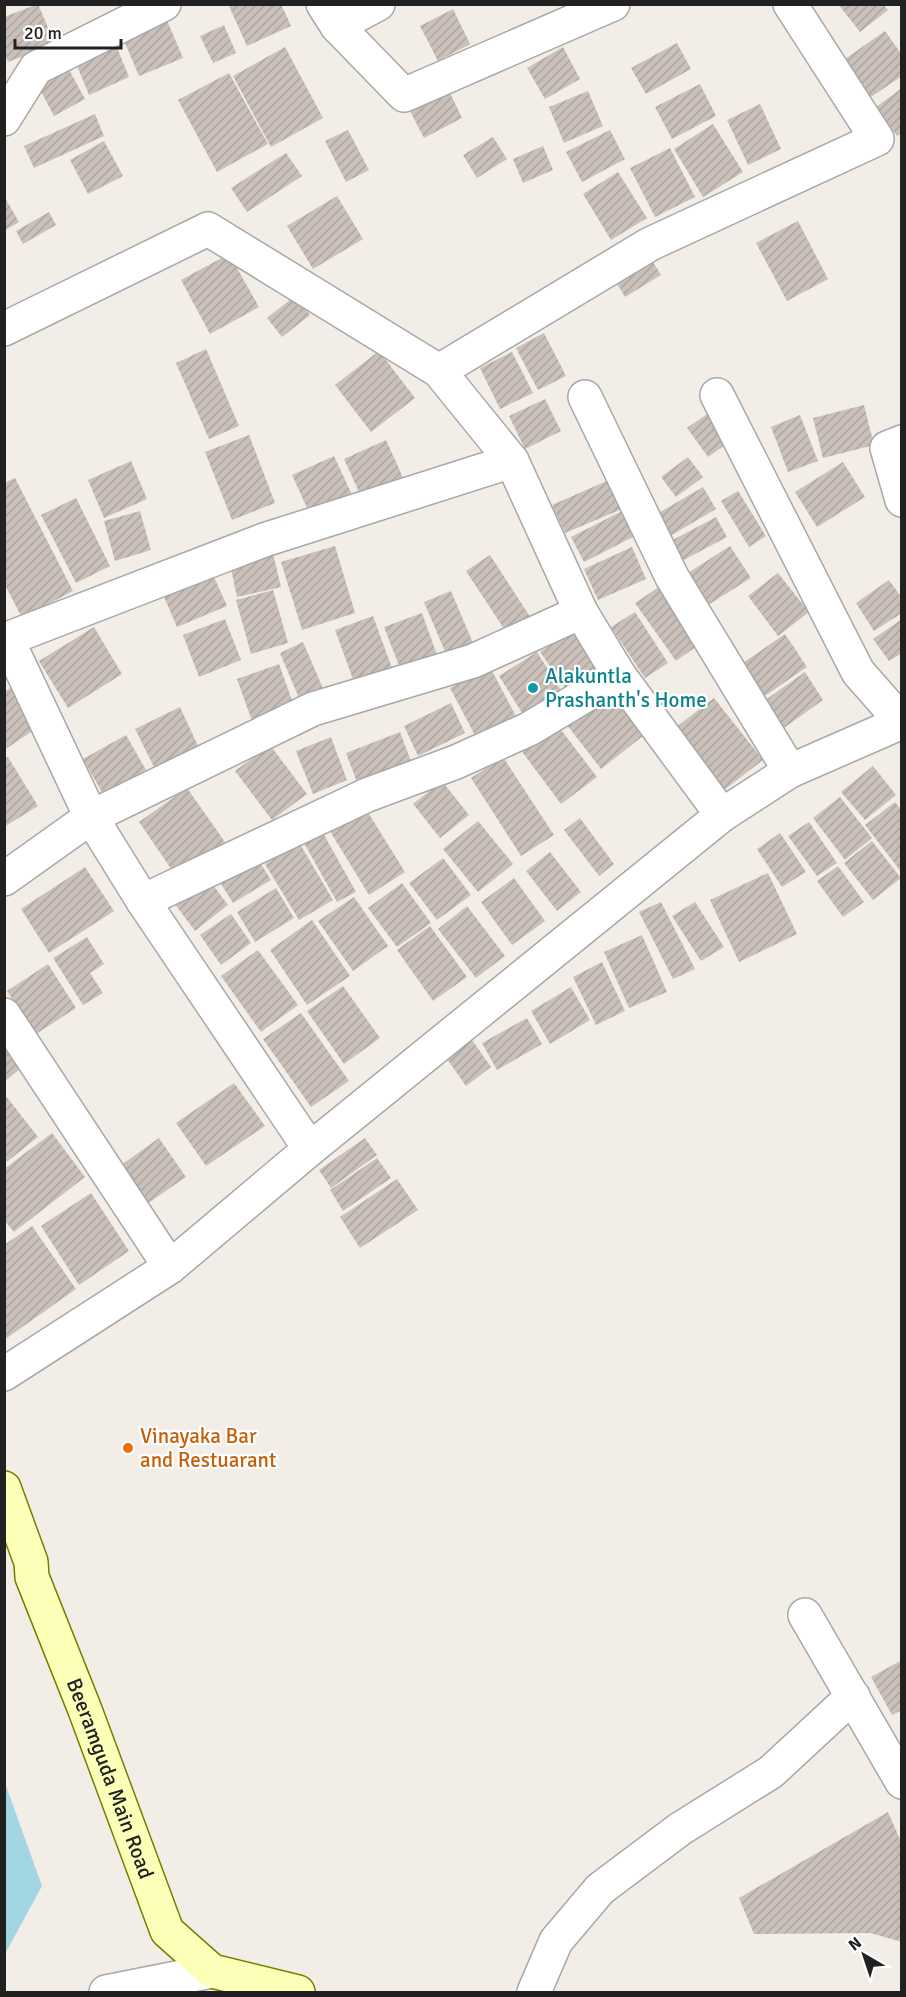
<svg xmlns="http://www.w3.org/2000/svg" width="906" height="1997" viewBox="0 0 906 1997" font-family="Signika,sans-serif">
<style>
.water{fill:#a3d6e3}
.building{fill:url(#building-hatch)}
.lines{fill:none;stroke-linecap:round;stroke-linejoin:round}
.minor-casing{stroke:#a8a8a8;stroke-width:36}
.secondary-casing{stroke:#738000;stroke-width:36}
.minor{stroke:#fff;stroke-width:33}
.secondary{stroke:#fcffb8;stroke-width:33}
.culture-dot{fill:#0f9aa8;stroke:#fff;stroke-width:2}
.food-dot{fill:#e8710a;stroke:#fff;stroke-width:2}
.labels{text-anchor:middle;dominant-baseline:central;stroke-width:4.5;stroke-linejoin:round;paint-order:stroke}
.culture-label{font-size:21px;fill:#0d838f;stroke:#fff;text-anchor:start}
.food-label{font-size:21px;fill:#c56008;stroke:#fff;text-anchor:start}
.street-label{font-size:21px;fill:#212121;stroke:#fff}
</style>
<defs>
<pattern id="building-hatch" width="6" height="6" patternUnits="userSpaceOnUse" patternTransform="scale(1.5)"><rect width="6" height="6" fill="#cac0b9"/><path d="M-1 1l2-2M0 6l6-6M5 7l2-2" fill="none" stroke="#ada59f"/></pattern>
</defs>
<rect width="100%" height="100%" fill="#f2eee7"/>
<path class="water" d="M5,1783L42,1886L5,1954H4Z"/>
<g class="building">
<path d="M38,4L55,44L8,62L4,52V17Z"/>
<path d="M228,4H281L291,26L247,46Z"/>
<path d="M838,4H883L888,10L860,32Z"/>
<path d="M453,9L470,44L438,61L420,26Z"/>
<path d="M166,18L183,58L139,76L122,36Z"/>
<path d="M224,25L236,53L213,63L200,36Z"/>
<path d="M885,31L902,55V76L871,97L845,59Z"/>
<path d="M115,43L129,77L89,95L75,61Z"/>
<path d="M677,43L691,69L646,94L631,68Z"/>
<path d="M285,47L323,118L271,147L233,76Z"/>
<path d="M563,47L580,79L545,99L527,68Z"/>
<path d="M67,66L85,99L54,116L36,82Z"/>
<path d="M229,73L268,144L217,172L178,100Z"/>
<path d="M700,84L716,116L672,139L655,107Z"/>
<path d="M902,88V133L897,136L876,107Z"/>
<path d="M449,91L462,118L424,138L410,111Z"/>
<path d="M588,91L603,126L564,143L549,107Z"/>
<path d="M760,104L781,149L748,165L727,120Z"/>
<path d="M95,114L104,136L34,168L24,146Z"/>
<path d="M713,124L743,172L703,197L674,149Z"/>
<path d="M348,130L369,170L346,182L325,141Z"/>
<path d="M610,130L625,159L582,182L566,152Z"/>
<path d="M493,137L507,159L477,178L463,155Z"/>
<path d="M104,141L123,176L88,194L70,160Z"/>
<path d="M543,146L553,170L523,183L513,159Z"/>
<path d="M670,148L695,197L655,217L630,168Z"/>
<path d="M286,153L302,176L247,212L231,188Z"/>
<path d="M618,172L647,218L611,240L583,194Z"/>
<path d="M4,196L19,222L4,231Z"/>
<path d="M337,196L363,239L313,269L287,226Z"/>
<path d="M49,212L56,225L23,244L16,231Z"/>
<path d="M798,221L828,279L787,301L756,243Z"/>
<path d="M229,254L259,307L210,334L181,280Z"/>
<path d="M648,254L661,275L625,297L612,275Z"/>
<path d="M295,296L310,315L282,337L267,318Z"/>
<path d="M544,333L566,376L538,390L516,348Z"/>
<path d="M206,349L239,426L209,439L176,363Z"/>
<path d="M379,351L415,398L371,432L335,385Z"/>
<path d="M512,352L533,393L500,409L480,368Z"/>
<path d="M545,399L561,431L525,449L509,416Z"/>
<path d="M864,405L874,445L823,458L813,418Z"/>
<path d="M710,412L731,441L708,457L687,428Z"/>
<path d="M800,415L818,461L788,472L771,427Z"/>
<path d="M249,435L275,503L232,520L205,452Z"/>
<path d="M386,440L406,484L364,503L344,459Z"/>
<path d="M334,456L355,501L313,521L292,475Z"/>
<path d="M688,457L703,477L676,497L661,477Z"/>
<path d="M131,461L147,499L104,518L88,480Z"/>
<path d="M843,462L865,497L817,527L795,492Z"/>
<path d="M15,478L73,591L22,618L4,583V483Z"/>
<path d="M609,480L622,509L565,533L552,505Z"/>
<path d="M703,487L716,509L670,536L657,514Z"/>
<path d="M738,491L766,536L749,547L721,501Z"/>
<path d="M76,498L110,566L76,583L41,515Z"/>
<path d="M624,510L637,535L584,562L571,537Z"/>
<path d="M140,511L151,550L115,561L104,521Z"/>
<path d="M716,517L727,537L682,561L671,541Z"/>
<path d="M335,546L355,613L302,630L281,562Z"/>
<path d="M730,546L751,578L700,610L680,578Z"/>
<path d="M632,547L646,579L598,600L584,569Z"/>
<path d="M272,549L281,587L237,597L229,560Z"/>
<path d="M490,555L536,626L512,641L466,571Z"/>
<path d="M210,568L227,606L177,627L161,590Z"/>
<path d="M778,573L809,612L778,636L748,596Z"/>
<path d="M889,580L902,598V613L874,631L856,603Z"/>
<path d="M659,587L700,644L676,661L635,603Z"/>
<path d="M273,590L288,643L251,654L236,600Z"/>
<path d="M451,591L473,643L446,654L424,602Z"/>
<path d="M635,612L668,663L645,678L611,627Z"/>
<path d="M422,613L437,655L400,668L384,627Z"/>
<path d="M373,616L392,668L354,682L335,630Z"/>
<path d="M225,619L241,660L199,677L183,635Z"/>
<path d="M902,619V653L889,661L873,639Z"/>
<path d="M94,627L122,674L68,708L39,661Z"/>
<path d="M574,629L604,672L571,696L540,652Z"/>
<path d="M785,634L807,667L759,700L737,667Z"/>
<path d="M303,642L325,693L301,703L280,653Z"/>
<path d="M537,652L567,700L529,724L499,676Z"/>
<path d="M279,664L294,706L252,721L237,679Z"/>
<path d="M490,667L520,724L480,745L450,688Z"/>
<path d="M805,672L823,700L784,728L764,701Z"/>
<path d="M13,686L40,726L4,750V692Z"/>
<path d="M609,692L643,736L601,769L567,725Z"/>
<path d="M714,698L763,760L724,790L675,728Z"/>
<path d="M451,703L465,733L418,756L404,726Z"/>
<path d="M180,707L199,748L155,769L135,729Z"/>
<path d="M555,722L597,777L561,804L520,749Z"/>
<path d="M400,732L414,769L360,790L346,753Z"/>
<path d="M126,735L146,770L103,794L83,759Z"/>
<path d="M331,737L347,780L313,794L296,751Z"/>
<path d="M270,745L307,794L272,820L235,771Z"/>
<path d="M8,757L38,806L4,827V759Z"/>
<path d="M503,757L554,835L521,856L471,778Z"/>
<path d="M873,766L896,795L865,820L841,792Z"/>
<path d="M442,781L469,815L440,838L413,804Z"/>
<path d="M187,788L225,842L176,876L139,822Z"/>
<path d="M840,797L872,838L845,860L813,818Z"/>
<path d="M895,802L902,811V873L865,825Z"/>
<path d="M364,806L405,872L369,895L328,828Z"/>
<path d="M580,818L614,864L599,876L564,830Z"/>
<path d="M478,821L513,864L478,892L443,849Z"/>
<path d="M809,822L837,863L817,876L788,836Z"/>
<path d="M323,833L356,892L337,902L304,843Z"/>
<path d="M780,833L806,872L782,887L757,849Z"/>
<path d="M872,841L901,878L873,900L844,863Z"/>
<path d="M300,844L333,900L299,920L265,864Z"/>
<path d="M550,852L581,892L557,911L526,871Z"/>
<path d="M254,853L271,880L233,903L216,876Z"/>
<path d="M443,858L471,895L437,920L409,883Z"/>
<path d="M838,866L864,902L843,917L817,881Z"/>
<path d="M85,867L114,911L49,953L21,909Z"/>
<path d="M768,873L797,934L739,962L710,900Z"/>
<path d="M208,878L228,905L195,931L174,903Z"/>
<path d="M514,878L545,921L512,945L481,902Z"/>
<path d="M402,883L431,923L397,947L368,908Z"/>
<path d="M276,888L294,918L255,942L237,912Z"/>
<path d="M354,897L388,946L353,971L318,921Z"/>
<path d="M661,902L695,969L673,979L639,912Z"/>
<path d="M695,902L724,947L701,961L672,916Z"/>
<path d="M467,906L505,956L476,978L438,929Z"/>
<path d="M231,914L251,943L221,965L200,935Z"/>
<path d="M312,920L350,976L307,1005L270,950Z"/>
<path d="M430,926L467,977L433,1001L397,950Z"/>
<path d="M642,935L667,992L629,1008L604,952Z"/>
<path d="M87,937L104,964L90,973L103,993L83,1005L53,958Z"/>
<path d="M258,950L298,1005L261,1032L221,976Z"/>
<path d="M602,962L625,1011L596,1025L573,977Z"/>
<path d="M48,964L76,1008L36,1034L7,991Z"/>
<path d="M343,986L380,1038L344,1064L307,1011Z"/>
<path d="M571,987L590,1020L550,1044L531,1011Z"/>
<path d="M301,1013L349,1081L311,1107L263,1039Z"/>
<path d="M527,1018L542,1044L497,1070L482,1043Z"/>
<path d="M472,1040L491,1067L466,1086L447,1059Z"/>
<path d="M4,1048L21,1068L4,1082Z"/>
<path d="M234,1083L265,1126L206,1166L176,1123Z"/>
<path d="M6,1096L38,1137L4,1164V1097Z"/>
<path d="M52,1133L85,1177L14,1232L4,1220V1169Z"/>
<path d="M159,1138L186,1177L144,1206L117,1168Z"/>
<path d="M365,1138L377,1155L331,1188L319,1170Z"/>
<path d="M377,1158L391,1178L343,1211L330,1190Z"/>
<path d="M397,1179L418,1210L360,1248L340,1217Z"/>
<path d="M91,1193L129,1251L79,1285L41,1226Z"/>
<path d="M32,1226L76,1289L4,1340V1245Z"/>
<path d="M902,1660V1710L892,1715L871,1677Z"/>
<path d="M888,1812L902,1844V1942L870,1933L754,1934L739,1898Z"/>
</g>
<g class="lines">
<defs>
<g id="minor">
<path d="M323,4L337,26L404,95L613,4"/>
<path d="M337,26L378,4"/>
<path d="M4,119L36,68L164,4"/>
<path d="M4,329L208,229L439,371L512,461L581,612L619,675L722,815"/>
<path d="M439,371L650,244L877,139L790,4"/>
<path d="M717,395L858,672L902,722"/>
<path d="M585,397L672,577L790,771"/>
<path d="M902,442L887,448L902,500"/>
<path d="M4,879L91,817L313,709L473,661L581,612"/>
<path d="M143,901L367,795L456,762L529,729L619,675"/>
<path d="M4,1015L170,1267"/>
<path d="M310,1149L143,901L91,817L7,639L264,540L512,461"/>
<path d="M4,1374L170,1267L310,1149L722,815L790,771L902,722"/>
<path d="M805,1615L902,1782"/>
<path d="M106,1992L212,1971"/>
<path d="M534,1992L556,1941L600,1889L680,1829L771,1772L853,1696"/>
</g>
<g id="secondary">
<path id="s1" d="M4,1488L31,1562L32,1577L85,1710L167,1931L212,1971L298,1992"/>
</g>
</defs>
<use href="#minor" class="minor-casing"/>
<use href="#secondary" class="secondary-casing"/>
<use href="#minor" class="minor"/>
<use href="#secondary" class="secondary"/>
</g>
<circle class="culture-dot" cx="533" cy="688" r="6"/>
<circle class="food-dot" cx="128" cy="1448" r="6"/>
<g class="labels">
<g class="culture-label">
<text x="545" y="676">Alakuntla<tspan x="545" dy="24">Prashanth's Home</tspan></text>
</g>
<g class="food-label">
<text x="140" y="1436">Vinayaka Bar<tspan x="140" dy="24">and Restuarant</tspan></text>
</g>
<g class="street-label">
<text stroke="none"><textPath href="#s1" startOffset="310">Beeramguda Main Road</textPath></text>
</g>
</g>
<rect width="906" height="1997" fill="none" stroke="#212121" stroke-width="12"/>
<g transform="translate(864 1955) rotate(321)" stroke="#ffffff" stroke-width="4.5" paint-order="stroke">
<path d="M0-4.5L10 22L0 15L-10 22Z" fill="#212121"/>
<text y="-9" font-size="16" font-weight="bold" text-anchor="middle" fill="#212121">N</text>
</g>
<path d="M15 39v9h106v-9" fill="none" stroke="#212121" stroke-width="3"/>
<text x="24" y="39" font-size="18" fill="#212121" stroke="#ffffff" stroke-width="4.5" paint-order="stroke">20 m</text>
</svg>
